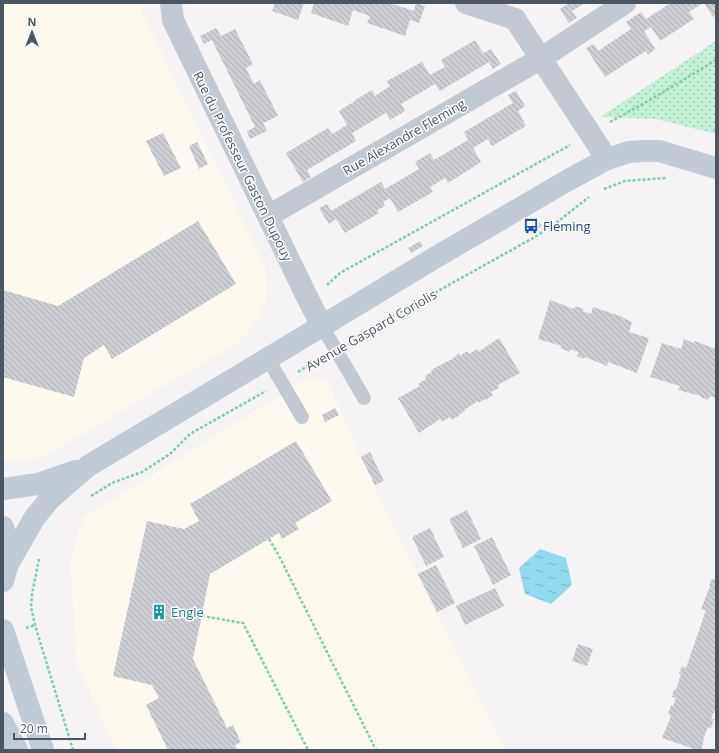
<svg xmlns="http://www.w3.org/2000/svg" width="719" height="753" viewBox="0 0 719 753" font-family="'Open Sans',sans-serif">
<style>
.commercial{fill:#fdf9ef}
.park{fill:url(#park-dots)}
.water{fill:url(#water-ripples)}
.building{fill:url(#building-back-hatch)}
.lines{fill:none;stroke-linecap:round;stroke-linejoin:round}
.path{stroke:#7ad0a6;stroke-width:2.5;stroke-dasharray:3 2;stroke-linecap:butt}
.lane{stroke:#c1cad2;stroke-width:14}
.street{stroke:#c1cad2;stroke-width:22}
.secondary{stroke:#c1cbd6;stroke-width:22}
.labels{text-anchor:middle;dominant-baseline:central;stroke-width:3;stroke-linejoin:round;paint-order:stroke}
.street-label{font-size:13px;fill:#4a5661;stroke:#fff}
.transit-label{font-size:13px;fill:#164399;stroke:#fff;text-anchor:start}
.culture-label{font-size:13px;fill:#0d838f;stroke:#fff;text-anchor:start}
</style>
<defs>
<pattern id="park-dots" width="8" height="8" patternUnits="userSpaceOnUse"><rect width="8" height="8" fill="#c3f1d5"/><path d="M2 2h.1M6 6h.1" fill="none" stroke="#a0c6b0" stroke-width="1.8" stroke-linecap="round"/></pattern>
<pattern id="water-ripples" width="26" height="14" patternUnits="userSpaceOnUse"><rect width="26" height="14" fill="#90daee"/><path d="M2 4q2-2 4 0t4 0M15 11q2-2 4 0t4 0" fill="none" stroke="#78b4c4"/></pattern>
<pattern id="building-back-hatch" width="6" height="6" patternUnits="userSpaceOnUse"><rect width="6" height="6" fill="#cdcfd5"/><path d="M-1 5l2 2M0 0l6 6M5-1l2 2" fill="none" stroke="#a8abb0"/></pattern>
</defs>
<rect width="100%" height="100%" fill="#f5f3f3"/>
<g class="commercial">
<path d="M3,3H142L143,14L265,266L267,283V297L261,313L252,327L239,342L42,458L10,462L3,461Z"/>
<path d="M309,377L326,378L383,507L504,750H117L77,665L70,560L83,518Z"/>
</g>
<path class="park" d="M716,41V134L656,119L600,117Z"/>
<path class="water" d="M540,549L566,558L572,585L551,604L525,594L519,568Z"/>
<g class="building">
<path d="M275,3H304L298,20L272,11Z"/>
<path d="M314,3H389L414,11L416,3L425,6L419,23L410,20L405,36L367,23L370,16L353,10L348,26L311,13Z"/>
<path d="M567,3H585L572,11L577,18L569,23L560,9L568,4Z"/>
<path d="M671,3H703L689,12L694,19L660,41L651,27L644,31L655,49L648,55L646,51L605,77L586,48L594,44L598,51L631,29L626,22L641,12L646,19Z"/>
<path d="M704,3H716V15L713,17Z"/>
<path d="M216,28L221,36L235,29L253,64L246,68L254,84L260,80L278,116L263,123L267,131L250,139L247,131L255,127L212,40L204,44L200,36Z"/>
<path d="M475,40L483,53L491,49L501,64L493,69L489,62L440,91L435,84L401,104L405,111L390,120L386,113L352,133L356,141L307,170L311,177L303,182L286,153L328,128L332,134L347,125L339,111L355,101V100L372,90L375,96L390,86L387,81L422,62L430,75L445,67L441,60Z"/>
<path d="M516,91L525,106L518,111L526,126L492,146L488,139L473,148L481,162L448,183L445,178L430,187L433,192L398,212L390,198L383,202L385,206L377,210L379,213L345,233L336,219L329,224L319,208L327,204L331,211L381,182L385,189L419,169L415,162L430,153L434,160L468,140L464,132L513,103L508,95Z"/>
<path d="M163,133L181,168L164,176L146,141Z"/>
<path d="M197,142L208,164L199,169L189,146Z"/>
<path d="M198,221L236,284L112,359L104,345L84,358L74,397L3,377V290L58,306Z"/>
<path d="M539,222L542,226L531,234L527,229Z"/>
<path d="M420,241L423,246L411,253L408,248Z"/>
<path d="M550,300L574,309L575,306L584,309L583,311L591,314L593,307L623,317V318L632,322L629,332L649,338L637,373L608,362L607,366L585,357L584,359L577,356L578,352L570,349V352L560,348L562,346L538,339Z"/>
<path d="M499,338L520,373L498,385L499,388L491,392L493,395L486,400L485,399L478,403V401L464,410L465,411L458,415L459,416L451,420L450,417L442,422L440,419L419,433L398,398L420,386L418,384L426,379L425,376L432,372L431,370L452,359L459,353L460,356L467,351L469,354L477,349L478,352Z"/>
<path d="M684,339L694,343L695,341L716,349V398L710,396L708,400L701,397V396L678,390L680,386L650,377L662,343L681,349Z"/>
<path d="M335,408L339,415L325,422L322,415Z"/>
<path d="M296,441L332,501L295,523L299,529L282,539L279,533L210,574L193,659L227,728L233,725L241,742L235,745L238,750H168L146,705L159,698L152,685L113,676L147,521L184,529L199,521L190,504Z"/>
<path d="M370,452L384,481L375,485L361,457Z"/>
<path d="M467,510L481,539L463,548L449,519Z"/>
<path d="M430,528L444,557L426,566L412,537Z"/>
<path d="M492,537L511,575L493,585L474,546Z"/>
<path d="M436,565L455,603L437,612L418,574Z"/>
<path d="M712,579L716,580V712L714,711L711,719H714L711,728L708,727L703,739L704,740L701,750H697L662,738L671,716L668,714L671,705L673,706L676,698L672,697L674,689L676,690L681,674H679L682,666L686,668L706,610L701,609L710,586H709Z"/>
<path d="M495,588L504,606L465,625L456,606Z"/>
<path d="M578,644L593,649L587,666L572,661Z"/>
</g>
<g class="lines">
<g class="path">
<path d="M610,122L650,100L716,60"/>
<path d="M604,189L625,181L666,178"/>
<path d="M327,285L340,273L570,145"/>
<path d="M352,339L533,238L556,223L589,197"/>
<path d="M298,372L319,359"/>
<path d="M91,496L112,483L142,472L170,454L190,434L266,391"/>
<path d="M269,539L277,552L376,750"/>
<path d="M39,559L32,594L31,607L35,625L73,750"/>
<path d="M202,616L243,623L308,750"/>
<path d="M26,628L35,625"/>
</g>
<g class="lane">
<path d="M322,326L364,398"/>
<path d="M268,359L302,417"/>
</g>
<g class="street">
<path d="M171,3L173,20L309,301L322,326"/>
<path d="M466,3L515,19"/>
<path d="M515,19L607,159"/>
<path d="M268,216L540,59L625,3"/>
</g>
<g class="secondary">
<path d="M3,489L38,484L76,471"/>
<path d="M3,527L8,543V564L3,581"/>
<path d="M8,564L35,517L50,499L88,466L322,326L431,260L570,179L607,159L629,152L643,151H659L716,168"/>
<path d="M3,630L43,750"/>
<path d="M3,723L17,750"/>
</g>
</g>
<defs>
<symbol id="bus-bare" viewBox="-9 -9 18 18"><path d="M-5-6H5V4H4V6H2V4H-2V6H-4V4H-5ZM-3.5-4V0h7V-4ZM-3.5 1.2v1.5H-2V1.2ZM2 1.2v1.5H3.5V1.2Z" fill="#1a4fb4" stroke="#fff" stroke-width="2.5" paint-order="stroke"/></symbol>
<symbol id="building-bare" viewBox="-9 -9 18 18"><path d="M-4-6H4V6H1V3H-1V6H-4ZM-2.5-4.3h1.7v1.8h-1.7ZM.8-4.3h1.7v1.8H.8ZM-2.5-1h1.7V.8h-1.7ZM.8-1h1.7V.8H.8Z" fill="#0f9aa8" stroke="#fff" stroke-width="2.5" paint-order="stroke"/></symbol>
</defs>
<g fill-rule="evenodd">
<use href="#bus-bare" x="520" y="215" width="22" height="22"/>
<use href="#building-bare" x="148" y="601" width="22" height="22"/>
</g>
<g class="labels">
<g class="street-label">
<text transform="translate(404 137) rotate(-30)">Rue Alexandre Fleming</text>
<text transform="translate(243 166) rotate(64)">Rue du Professeur Gaston Dupouy</text>
<text transform="translate(371 330) rotate(-30)">Avenue Gaspard Coriolis</text>
</g>
<g class="transit-label">
<text x="543" y="226">Fleming</text>
</g>
<g class="culture-label">
<text x="171" y="612">Engie</text>
</g>
</g>
<rect width="719" height="753" fill="none" stroke="#4a5661" stroke-width="8"/>
<g transform="translate(32 32)" stroke="#ffffff" stroke-width="3" paint-order="stroke">
<path d="M0-3L7 15L0 10L-7 15Z" fill="#4a5661"/>
<text y="-6" font-size="11" font-weight="bold" text-anchor="middle" fill="#4a5661">N</text>
</g>
<path d="M14 733v6h71v-6" fill="none" stroke="#4a5661" stroke-width="2"/>
<text x="20" y="733" font-size="12" fill="#4a5661" stroke="#ffffff" stroke-width="3" paint-order="stroke">20 m</text>
</svg>
